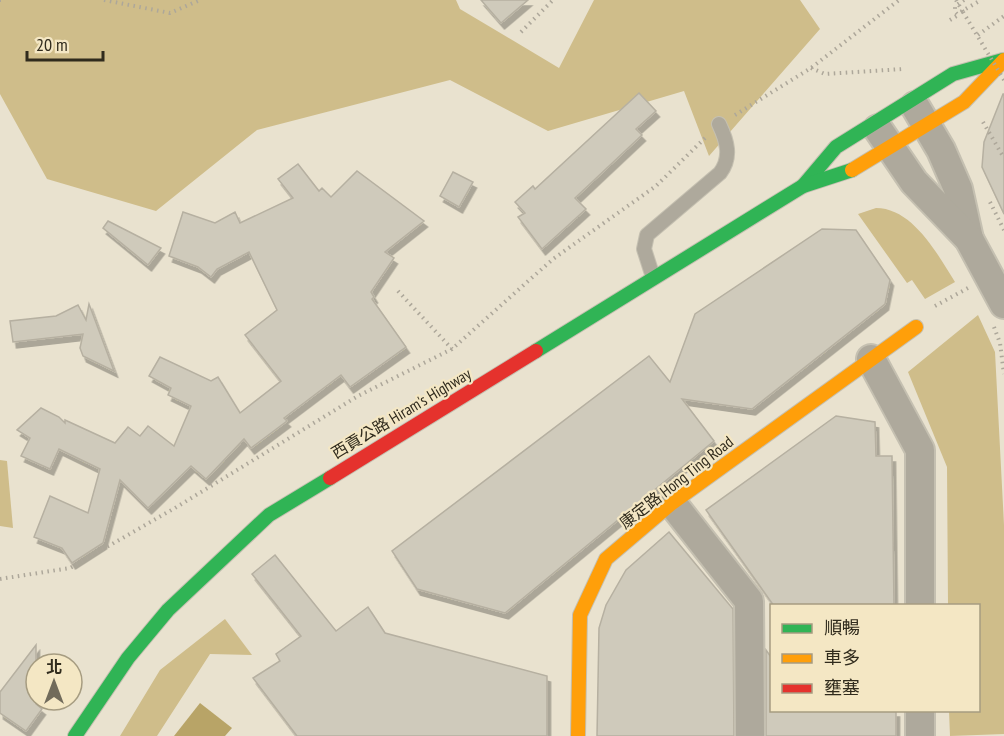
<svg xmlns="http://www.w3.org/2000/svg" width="1004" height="736" viewBox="0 0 1004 736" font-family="'PT Sans Narrow','Noto Sans TC',sans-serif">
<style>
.forest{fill:#cfbd8a}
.water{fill:#b8a467}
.building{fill:#cfcabb;stroke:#b6b0a1;stroke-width:1.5;filter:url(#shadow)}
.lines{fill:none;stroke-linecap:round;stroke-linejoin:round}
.lane-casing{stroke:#c5c0b1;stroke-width:16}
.street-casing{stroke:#c5c0b1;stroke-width:32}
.fast-casing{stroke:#c5c0b1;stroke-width:16}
.slow-casing{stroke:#c5c0b1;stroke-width:16}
.jam-casing{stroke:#c5c0b1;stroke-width:16}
.path{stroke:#ada79a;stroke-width:4;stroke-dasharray:1.5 4.5;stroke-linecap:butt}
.lane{stroke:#aea99c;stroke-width:14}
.street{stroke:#aea99c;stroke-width:28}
.fast{stroke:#30b455;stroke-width:14}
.slow{stroke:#ff9f0a;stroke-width:14}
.jam{stroke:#e5322d;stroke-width:14}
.path-bridge{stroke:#ada79a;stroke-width:4;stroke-dasharray:1.5 4.5;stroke-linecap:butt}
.labels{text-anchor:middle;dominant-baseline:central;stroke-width:4.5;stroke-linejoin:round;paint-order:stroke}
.street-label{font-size:16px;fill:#302b1d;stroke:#f4e7c4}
</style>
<defs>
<filter id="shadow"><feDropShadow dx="3.5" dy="6" stdDeviation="0" flood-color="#0004"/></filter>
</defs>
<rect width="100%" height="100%" fill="#e9e2cf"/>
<g class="forest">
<path d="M0,0H456L460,9L559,68L594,0H800L820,29L709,156L684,91L548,131L450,80L257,130L156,211L47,179L0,94Z"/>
<path d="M876,208C913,208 938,255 955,282L925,299L912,280L907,283L858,214Z"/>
<path d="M978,315L995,352L1004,525V734L950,736L949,711L978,710V606L948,605L947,467L908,372Z"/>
<path d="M0,460L7,461L13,528L0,526Z"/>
<path d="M225,619L252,655L210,654L157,736H120L160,670Z"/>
</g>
<path class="water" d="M200,703L232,728L225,736H174Z"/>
<g class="building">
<path d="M481,0H528L501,23Z"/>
<path d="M639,93L656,111L636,129L642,135L575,198L586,209L542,249L518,217L525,213L515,202L533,186L535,189Z"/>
<path d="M1003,94H1004V214L982,167L984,142Z"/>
<path d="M298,164L319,191L322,188L331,197L357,171L424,221L385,252L394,258L371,292L374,297L372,299L406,347L350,387L341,375L284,418L287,421L251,448L244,439L206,479L191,466L148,508L120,480L103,543L72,563L62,548L34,537L50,496L88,513L100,469L59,449L50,469L21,456L30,438L17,430L41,408L59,417L65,423V420L115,443L128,427L140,436L148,426L174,446L191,406L168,395L171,388L149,376L160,357L211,381L218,377L240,413L281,381L245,335L277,310L249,252L217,269L211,277L198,267L169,256L183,212L215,223L235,212L240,223L293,198L278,179Z"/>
<path d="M453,172L473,182L459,207L440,196Z"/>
<path d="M108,221L161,248L148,265L103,228Z"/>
<path d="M822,229L856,230L890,280L885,304L752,409L682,399L714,441L505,613L417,589L392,551L649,356L670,382L695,314Z"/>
<path d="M89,304L114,371L83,356L80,348L83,334L13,342L10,321L56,316L78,305L86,320Z"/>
<path d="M836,416L875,422L876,456H892L894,606H774L706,510Z"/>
<path d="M669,532L733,609L734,736H597L599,628L606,605L626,570Z"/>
<path d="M275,555L336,631L368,607L385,633L547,676V736H297L253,678L280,661L276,654L301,636L252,574Z"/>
<path d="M36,645V704L42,709L26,731L0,713V692Z"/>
<path d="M766,650L771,657V711H896V736H766Z"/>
</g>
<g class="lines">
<defs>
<path id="lane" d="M653,277L644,249L647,235L720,173C732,157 727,141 719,124"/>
<g id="street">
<path d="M915,106L941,150L958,189L969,239"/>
<path d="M878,129L914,182L969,239L1004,304"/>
<path d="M871,359L920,450V606"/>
<path d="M672,503L749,601L750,736"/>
<path d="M920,710V736"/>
</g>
<g id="fast">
<path d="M803,186L836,147L953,74L1003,60"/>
<path d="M536,351L803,186L852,170"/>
<path d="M75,736L128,658L168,610L269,515L330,478"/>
</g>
<g id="slow">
<path d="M852,170L964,102L1004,60"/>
<path d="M578,736L580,615L606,559L672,503L916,327"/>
</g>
<path id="jam" d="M330,478L536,351"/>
</defs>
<use href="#lane" class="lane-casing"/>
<use href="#street" class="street-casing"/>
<use href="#fast" class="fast-casing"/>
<use href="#slow" class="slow-casing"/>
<use href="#jam" class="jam-casing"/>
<g class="path">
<path d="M0,0H1"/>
<path d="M104,0L170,13L200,0"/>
<path d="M956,0L963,12L961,13"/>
<path d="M964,0L955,6V12L957,14L981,0"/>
<path d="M950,20L960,14"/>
<path d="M521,32L553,0"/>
<path d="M978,35L1004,16"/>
<path d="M811,68L825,74L903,69"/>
<path d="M735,115L811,68L899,0"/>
<path d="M983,122L1004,158"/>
<path d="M990,202L1004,230"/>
<path d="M398,291L452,349"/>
<path d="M935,306L968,288"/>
<path d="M994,327L1000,343L1004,374"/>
<path d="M0,579L70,568L175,508L358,396L452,349L553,259L656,186L705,138"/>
</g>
<use href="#lane" class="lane"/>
<use href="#street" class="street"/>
<use href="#fast" class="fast"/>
<use href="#slow" class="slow"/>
<use href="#jam" class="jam"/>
<path class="path-bridge" d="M963,12L1004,80"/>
</g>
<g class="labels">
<g class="street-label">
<text transform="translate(401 413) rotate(-31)">西貢公路 Hiram's Highway</text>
<text transform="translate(676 482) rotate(-38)">康定路 Hong Ting Road</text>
</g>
</g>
<rect x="770" y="604" width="210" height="108" fill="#f4e7c4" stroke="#a69c81" stroke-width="1.5"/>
<rect x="782" y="624" width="30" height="9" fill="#30b455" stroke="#a69c81" stroke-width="1.5"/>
<text x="824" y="634" font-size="18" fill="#302b1d">順暢</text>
<rect x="782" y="654" width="30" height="9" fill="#ff9f0a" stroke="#a69c81" stroke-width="1.5"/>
<text x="824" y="664" font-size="18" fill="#302b1d">車多</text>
<rect x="782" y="684" width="30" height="9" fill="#e5322d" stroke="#a69c81" stroke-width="1.5"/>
<text x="824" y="694" font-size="18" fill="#302b1d">壅塞</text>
<g transform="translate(54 682)"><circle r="28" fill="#f4e7c4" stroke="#a69c81" stroke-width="1.5"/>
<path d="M0-4.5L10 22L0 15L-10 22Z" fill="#716b5b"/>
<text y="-9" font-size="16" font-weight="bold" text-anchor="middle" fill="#302b1d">北</text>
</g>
<path d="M27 51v9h76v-9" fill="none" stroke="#302b1d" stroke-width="3"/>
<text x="36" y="51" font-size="18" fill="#302b1d" stroke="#f4e7c4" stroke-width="4.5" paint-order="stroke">20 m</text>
</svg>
